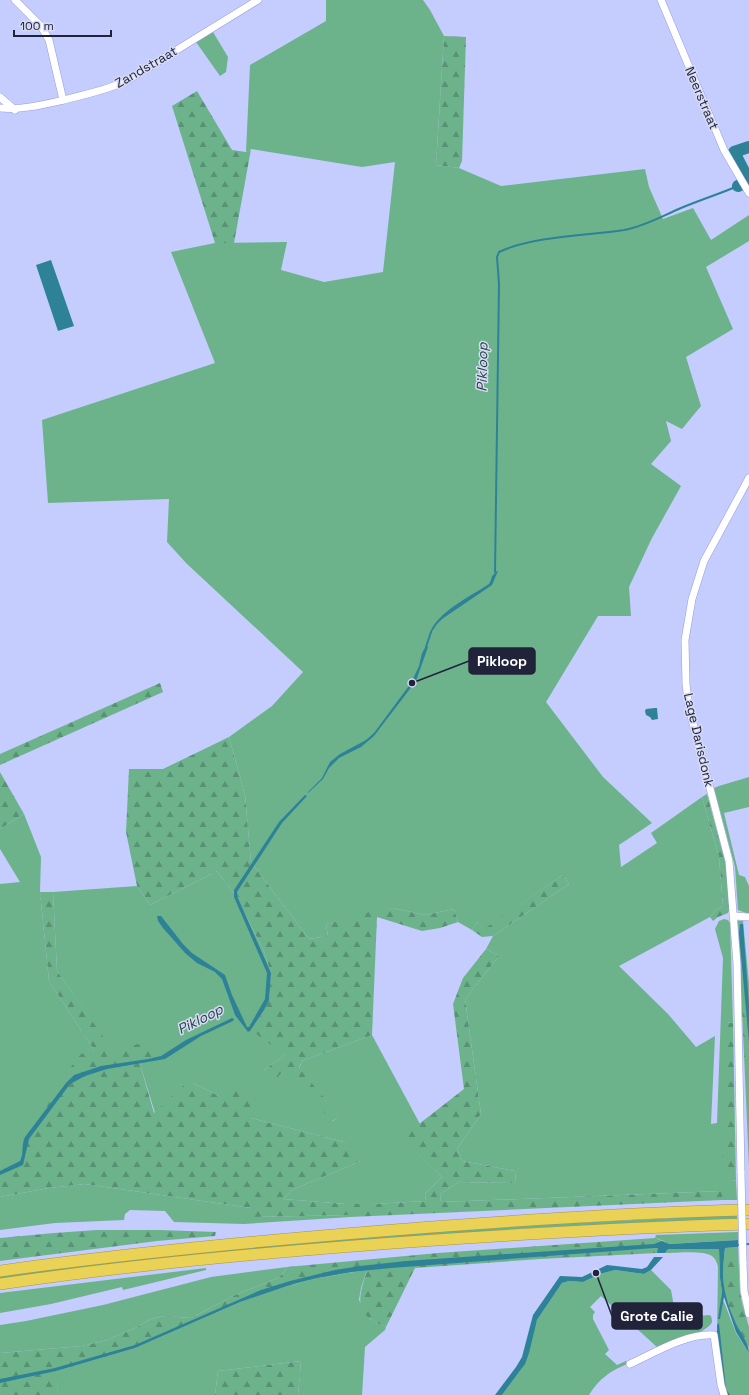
<svg xmlns="http://www.w3.org/2000/svg" width="749" height="1395" viewBox="0 0 749 1395" font-family="'Space Grotesk',sans-serif">
<style>
.green{fill:#6cb38c}
.forest{fill:url(#forest-firs)}
.water{fill:#2e8298}
.lines{fill:none;stroke-linecap:round;stroke-linejoin:round}
.stream{stroke:#2e8298;stroke-width:2}
.river{stroke:#2e8298;stroke-width:12}
.minor-casing{stroke:#979eda;stroke-width:8}
.highway-casing{stroke:#a3954c;stroke-width:12}
.minor{stroke:#fff;stroke-width:7}
.highway{stroke:#e9d255;stroke-width:11}
.minor-bridge-casing{stroke:#979eda;stroke-width:8;stroke-linecap:butt}
.minor-bridge{stroke:#fff;stroke-width:7}
.labels{text-anchor:middle;dominant-baseline:central;stroke-width:3;stroke-linejoin:round;paint-order:stroke}
.street-label{font-size:13px;fill:#21233b;stroke:#d7dbf4}
.water-label{font-size:14px;font-style:italic;fill:#28424a;stroke:#d7dbf4}
.leader{fill:none;stroke:#21233b;stroke-width:1.5}
.callout-dot{fill:#21233b;stroke:#d7dbf4;stroke-width:1.5}
.callout{fill:#21233b;stroke:#21233b;stroke-width:1.5}
.callout-label{font-size:14px;text-anchor:middle;font-weight:bold;fill:#fff}
</style>
<defs>
<pattern id="forest-firs" width="22" height="20" patternUnits="userSpaceOnUse"><rect width="22" height="20" fill="#6cb38c"/><path d="M5 1l3.5 6h-7zM16 11l3.5 6h-7z" fill="#589174"/></pattern>
</defs>
<rect width="100%" height="100%" fill="#c5ccfe"/>
<g class="green">
<path d="M326,0H423L430,10L444,36L436,165L459,168L501,186L645,169L649,187L663,219L693,208L711,240L749,215V241L706,267L733,329L686,357L701,406L682,429L666,421L671,441L651,464L681,486L652,538L629,587L631,616H598L546,702L603,777L652,823L619,845L621,867L657,843L651,833L702,797L719,857L723,906L716,910L710,917L619,966L668,1014L696,1047L715,1036L711,1124L717,1123L723,958L715,929L719,921L724,919L728,920L730,923L733,1023L728,1022L732,1180L736,1181L737,1200H722V1191L441,1202L440,1194L459,1182L516,1183L515,1171L462,1161L457,1149L481,1114L465,999L499,956L486,949L493,936L569,884L563,875L487,928L477,922L472,930L458,922L454,909L425,915L393,908L326,924L328,936L309,939L251,862L245,795L229,737L272,706L303,672L186,563L167,542L169,499L48,503L42,420L215,363L171,252L215,243L287,242L281,270L324,282L383,272L395,162L362,167L251,149L246,152L250,65L326,21Z"/>
<path d="M213,32L228,57L226,72L220,76L196,42Z"/>
<path d="M749,777V807L724,813L739,875L745,877L749,886V914L738,910L735,867L714,788L719,786Z"/>
<path d="M24,814L41,857L40,892L49,981L94,1050L24,1160L0,1173V884L20,882L0,849V829Z"/>
<path d="M217,871L235,895L263,949L271,973L269,1000L285,1055L264,1070L280,1074L288,1071L333,1121L339,1117L299,1069L302,1061L372,1035L420,1124L402,1138L442,1177L425,1194L426,1201L372,1204H346L283,1199L294,1189L361,1161L344,1142L251,1118L219,1096L193,1083L155,1113L140,1064L141,1062L111,1049L57,971L53,892L137,886L150,905Z"/>
<path d="M738,921H743L749,984V1009H742Z"/>
<path d="M85,1184L251,1208V1217L350,1215V1217L244,1224L174,1222L165,1211L130,1210L125,1214L124,1220L55,1223L0,1230V1197L49,1188Z"/>
<path d="M737,1215V1219L515,1229L388,1239L0,1279V1275L268,1245L514,1226Z"/>
<path d="M738,1232V1240L667,1244L664,1241L655,1238L656,1235Z"/>
<path d="M719,1248L720,1278L722,1292L721,1300L724,1302L736,1333L749,1353V1395H728L725,1391L717,1336L718,1267C717,1263 716,1259 712,1256C703,1250 677,1253 665,1253L667,1250L670,1249Z"/>
<path d="M287,1267L284,1272L278,1278L235,1295L191,1318L164,1316L151,1319L137,1327L107,1340L82,1346L0,1353V1325L26,1321L103,1305L211,1277Z"/>
<path d="M206,1268V1270L123,1290L122,1287L51,1304L0,1313V1293Z"/>
<path d="M367,1270L361,1288L359,1300L370,1319L386,1327L385,1330L365,1347L362,1395H298L301,1361L218,1371L215,1395H58L56,1371L135,1348L240,1302L269,1291L317,1278Z"/>
<path d="M615,1270L644,1274L651,1270L671,1290L676,1318L709,1315L711,1316C712,1320 713,1322 710,1325C704,1333 669,1344 658,1348L601,1296L590,1307L595,1312L593,1315V1319L609,1350L605,1354L617,1365L626,1361L627,1364C609,1372 600,1378 589,1395H502L522,1368L537,1320L562,1283L569,1281L583,1282L600,1274Z"/>
</g>
<g class="forest">
<path d="M444,36L466,37L462,161L459,168L436,165Z"/>
<path d="M197,91L232,150L246,152L251,149L234,243H215L172,106Z"/>
<path d="M160,683L163,692L0,765V754Z"/>
<path d="M229,737L245,795L251,862L309,939L328,936L326,924L377,910L393,908L425,915L454,909L458,922L440,928L422,931L377,917L372,1035L302,1061L299,1068L340,1117L332,1121L288,1072L280,1074L275,1082L264,1070L285,1055L251,1030L264,1010L269,1000L271,973L263,949L235,895L217,871L150,905L137,886L126,832L129,769H163Z"/>
<path d="M0,772L24,814L0,829Z"/>
<path d="M707,794L726,865L730,908L728,913L718,917L713,921L710,917L716,910L723,906L719,857L702,797Z"/>
<path d="M563,875L569,884L493,936L482,937L472,930L477,922L487,927Z"/>
<path d="M40,892H53L57,971L111,1048L153,1042L159,1061L141,1062L140,1064L154,1113L183,1086L193,1083L219,1096L233,1087L256,1099L251,1118L344,1142L362,1156L361,1161L294,1189L283,1199L346,1204H372L426,1201L425,1194L442,1177L401,1138L464,1089L453,1004L463,978L486,949L499,956L465,999L481,1114L457,1149L462,1161L515,1171L516,1183L459,1182L440,1194L441,1202L722,1191V1200L350,1217V1215L251,1217V1208L85,1184L49,1188L0,1197V1173L24,1160V1148L63,1077L81,1054L94,1050L49,981Z"/>
<path d="M742,1009H749V1167Z"/>
<path d="M727,1022L733,1023L736,1181L732,1180L722,1173Z"/>
<path d="M97,1230H160L216,1232L215,1236L157,1241L0,1261V1238L54,1233Z"/>
<path d="M655,1238L665,1242L657,1253L540,1259L415,1268L386,1327C381,1324 374,1322 369,1318C353,1306 363,1285 367,1270L317,1278L269,1291L240,1302L135,1348L57,1371L58,1395H0V1353L82,1346L107,1340L137,1327L151,1319L164,1316L191,1318L235,1295L278,1278L284,1272L287,1267L438,1253Z"/>
<path d="M738,1247L740,1292L742,1303L749,1327V1348C736,1326 723,1301 723,1276C723,1266 724,1257 725,1248Z"/>
<path d="M301,1361L298,1395H215L218,1371Z"/>
</g>
<g class="water">
<path d="M51,260L74,326L58,331L36,265Z"/>
<path d="M497,571H498L492,585L442,619L437,624L431,633H430C437,612 471,596 489,584L491,580L492,576Z"/>
<path d="M426,646L428,647L416,681L374,736L361,747L339,758L329,768L323,779L308,793V792L322,778L330,762L340,754L366,740L374,733L411,683L419,666L422,653Z"/>
<path d="M655,708H657L658,719L652,720L650,717L646,715L645,711L646,709Z"/>
<path d="M305,795L307,796L282,823L237,892V896L271,973L269,1000L264,1010L250,1031L248,1032L235,1015L222,979L215,972L197,963L185,953L163,928L158,921L157,916H161L183,944L192,953L225,975L232,995L247,1027H249L265,999L267,973L234,897V890L279,822Z"/>
<path d="M740,924H743L749,1005V1043L739,933Z"/>
<path d="M232,1018L234,1019L233,1021L201,1036L165,1059L107,1069L85,1076L70,1084L29,1139L23,1165L0,1175V1171L20,1161C24,1154 21,1145 25,1137L66,1083L74,1075L101,1066L148,1059L161,1056L186,1040Z"/>
<path d="M738,1240V1247L725,1248C724,1257 723,1267 723,1277C724,1291 728,1306 734,1319C738,1330 749,1342 749,1353L736,1332L724,1297L720,1319H718L722,1292L720,1278L719,1249H670L667,1250L665,1253H657L658,1248H654L391,1268L351,1272L317,1278L293,1284L240,1302L135,1348L56,1371L0,1383V1379L55,1368L135,1345L261,1290L290,1281L335,1270L360,1266L406,1261L654,1244L662,1241L669,1244Z"/>
<path d="M654,1257H663L651,1270L644,1274L615,1270L600,1274L583,1282L569,1281L562,1283L537,1320L529,1353L525,1364L502,1395H495L516,1367L522,1357L533,1315L560,1276L582,1277L607,1265L642,1269L647,1267Z"/>
<path d="M719,1323L726,1389L730,1395H728L725,1391L717,1336V1325Z"/>
</g>
<g class="lines">
<g class="stream">
<path d="M495,572L499,284L497,257L499,252C533,236 586,236 624,230C645,226 662,216 681,208C700,200 719,194 738,186"/>
<path d="M426,647L431,632"/>
<path d="M736,1245L749,1244"/>
</g>
<path class="river" d="M738,186L749,181L734,152L749,147"/>
<defs>
<g id="minor">
<path d="M15,0L41,26L49,40L63,100"/>
<path d="M661,0L724,150L749,193"/>
<path d="M0,97L15,110"/>
<path d="M0,108C22,110 42,105 64,100C86,94 108,90 128,80L258,0"/>
<path d="M734,916L749,917"/>
<path d="M741,1173L737,964L729,861L689,708L686,684L685,640L692,599L704,561L749,478"/>
<path d="M743,1262L744,1291L749,1314"/>
<path d="M630,1364C654,1353 687,1333 714,1335L721,1385L724,1395"/>
</g>
<g id="highway">
<path d="M0,1271C143,1251 288,1238 432,1227C538,1219 643,1212 749,1210"/>
<path d="M0,1284C144,1263 290,1250 436,1240C540,1233 644,1227 749,1224"/>
</g>
</defs>
<use href="#minor" class="minor-casing"/>
<use href="#highway" class="highway-casing"/>
<use href="#minor" class="minor"/>
<use href="#highway" class="highway"/>
<defs>
<path id="minor-bridge" d="M741,1173L743,1262"/>
</defs>
<use href="#minor-bridge" class="minor-bridge-casing"/>
<use href="#minor-bridge" class="minor-bridge"/>
</g>
<g class="labels">
<g class="street-label">
<text transform="translate(146 67) rotate(-30)">Zandstraat</text>
<text transform="translate(702 98) rotate(67)">Neerstraat</text>
<text transform="translate(699 740) rotate(77)">Lage Darisdonk</text>
</g>
<g class="water-label">
<text transform="translate(482 367) rotate(-89)">Pikloop</text>
<text transform="translate(200 1019) rotate(-27)">Pikloop</text>
</g>
</g>
<path class="leader" d="M412 683L469 661M596 1273L612 1316"/>
<g class="callout-dot">
<circle cx="412" cy="683" r="4"/>
<circle cx="596" cy="1273" r="4"/>
</g>
<g class="callout">
<rect x="469" y="648" width="66" height="26" rx="4"/>
<rect x="612" y="1303" width="90" height="26" rx="4"/>
</g>
<g class="callout-label">
<text x="502" y="666">Pikloop</text>
<text x="657" y="1321">Grote Calie</text>
</g>
<path d="M14 30v6h97v-6" fill="none" stroke="#21233b" stroke-width="2"/>
<text x="20" y="30" font-size="12" fill="#21233b" stroke="#d7dbf4" stroke-width="3" paint-order="stroke">100 m</text>
</svg>
